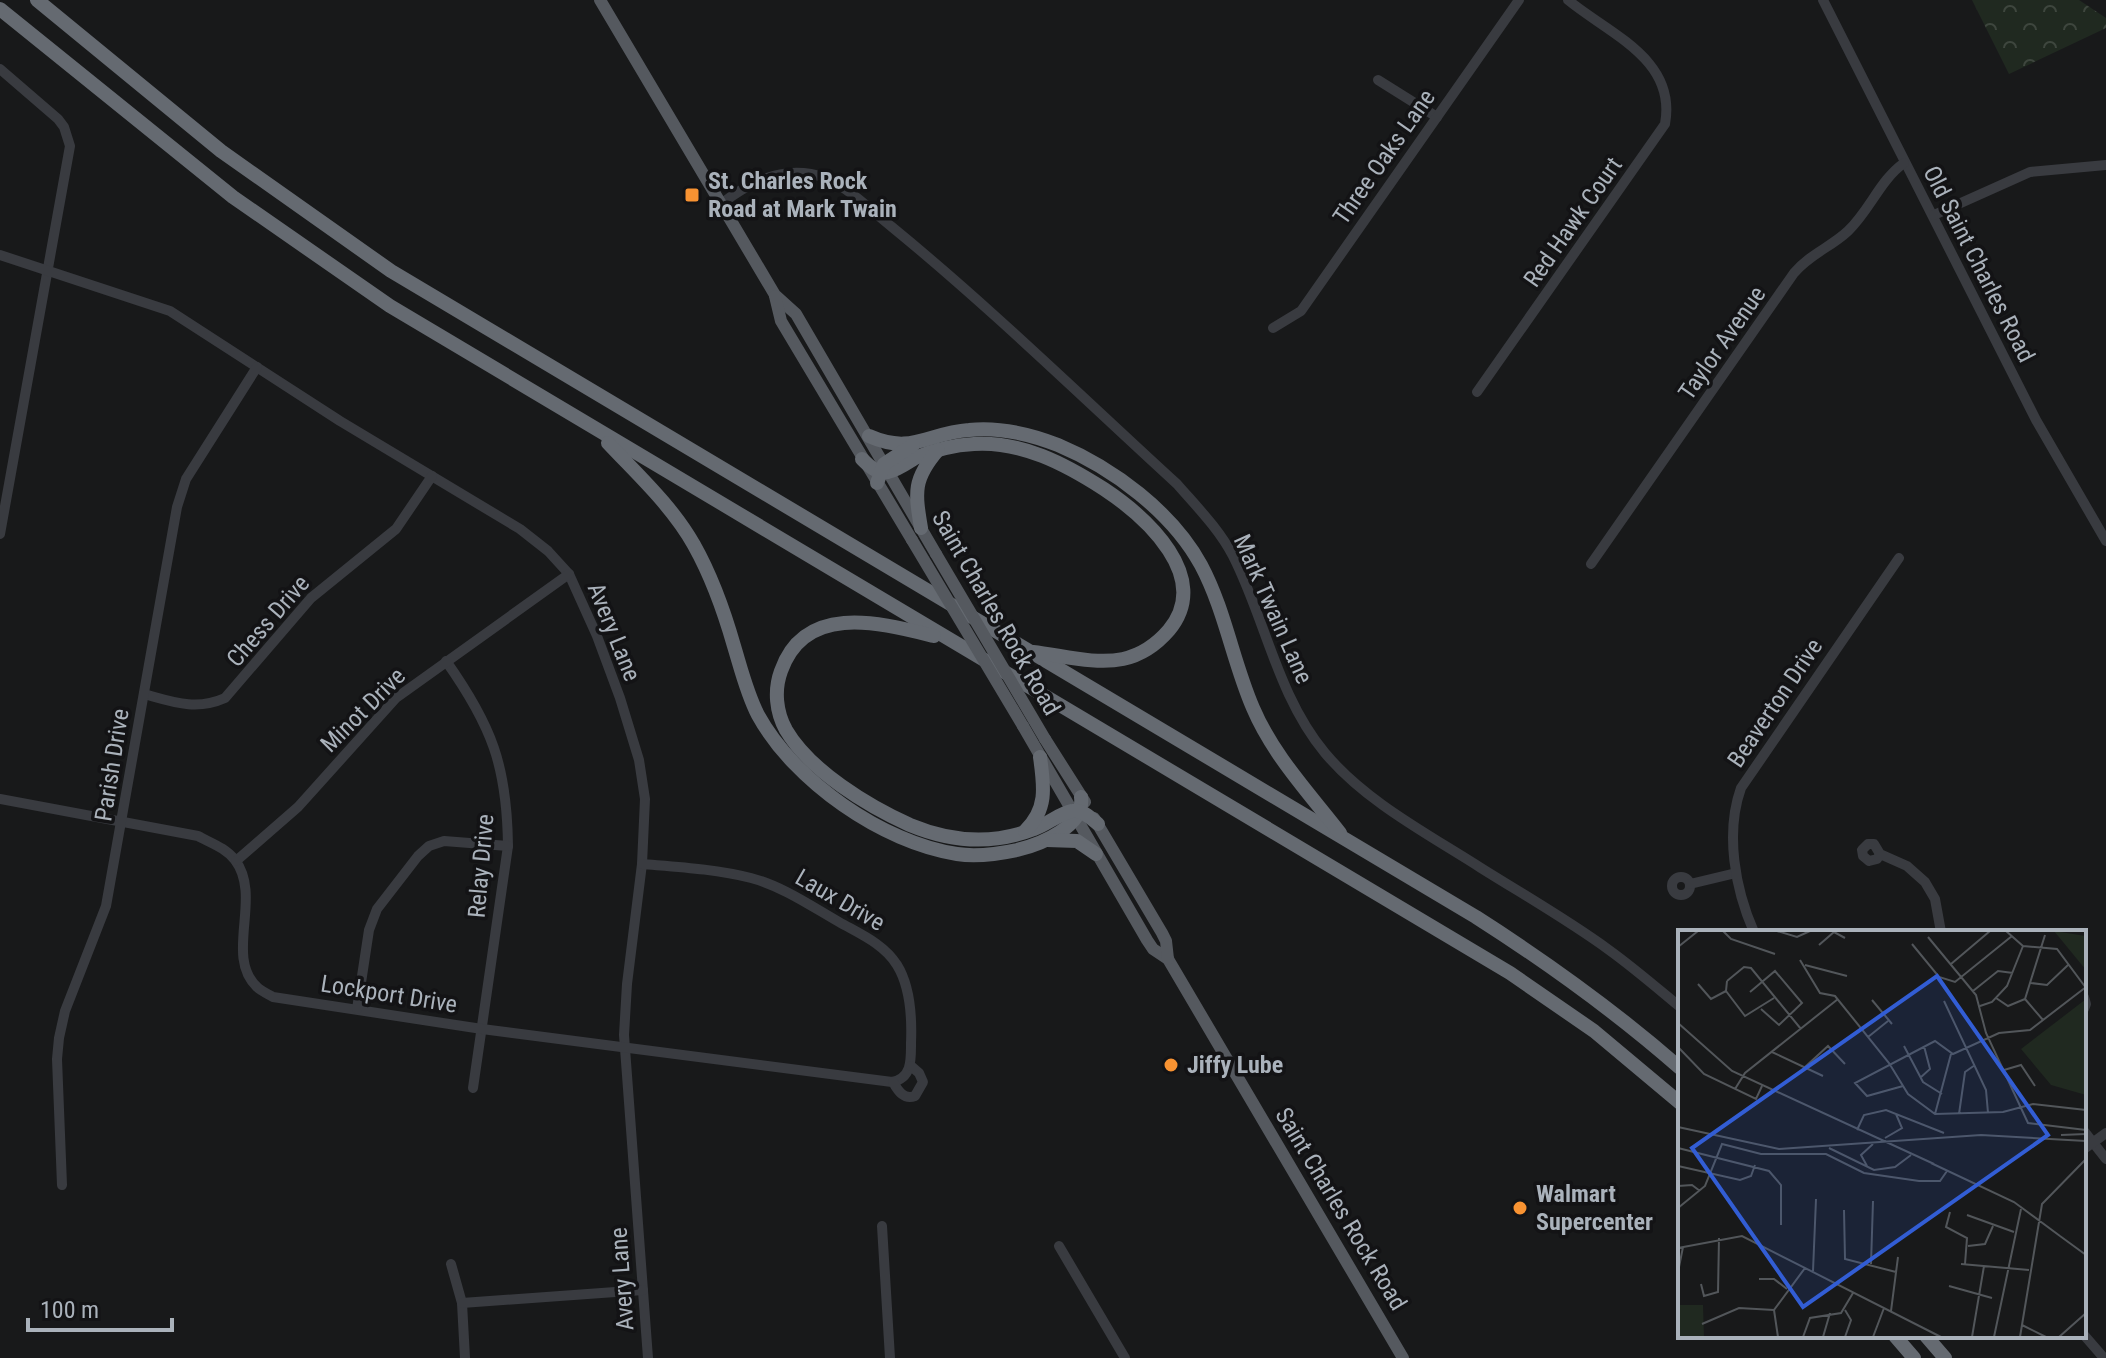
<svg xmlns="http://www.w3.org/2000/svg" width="2106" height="1358" viewBox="0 0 2106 1358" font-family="'Roboto Condensed',sans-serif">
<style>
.forest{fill:url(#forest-crowns)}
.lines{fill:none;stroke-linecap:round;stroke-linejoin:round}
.minor{stroke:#393b40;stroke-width:10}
.major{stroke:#55595f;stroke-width:12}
.highway{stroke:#656a71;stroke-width:14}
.major-bridge{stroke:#55595f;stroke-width:12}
.poi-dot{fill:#f89332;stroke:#131315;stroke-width:3}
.labels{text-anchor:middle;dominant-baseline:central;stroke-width:7;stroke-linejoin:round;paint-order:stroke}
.street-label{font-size:24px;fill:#aab2bb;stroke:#131315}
.poi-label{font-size:24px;font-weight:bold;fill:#aab2bb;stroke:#131315;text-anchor:start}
.inset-road{fill:none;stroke:#52565a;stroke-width:2}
.view{fill:#325dd4;fill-opacity:0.15;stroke:#325dd4;stroke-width:4}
.inset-edge{fill:none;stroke:#aab2bb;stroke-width:4}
</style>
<defs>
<pattern id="forest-crowns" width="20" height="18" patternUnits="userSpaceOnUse" patternTransform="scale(2)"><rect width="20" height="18" fill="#202920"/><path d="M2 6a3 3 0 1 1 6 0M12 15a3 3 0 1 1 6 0" fill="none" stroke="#3e463e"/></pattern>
</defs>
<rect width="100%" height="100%" fill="#18191a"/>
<path class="forest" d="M1972,0H2079L2106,18V28L2009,74Z"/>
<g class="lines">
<g class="minor">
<path d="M1823,0L2036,420L2106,541"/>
<path d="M0,69L58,119L64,127L70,146L0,534"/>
<path d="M1378,80L1437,117"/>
<path d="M721,204C747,184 777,168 811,174C841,179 869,209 892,227C991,308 1083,398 1177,484C1197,507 1219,529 1233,556C1266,621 1277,695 1325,753C1366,802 1428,834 1481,868C1524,895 1568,920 1609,950C1634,968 1657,988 1680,1007"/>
<path d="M1934,215L2030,172L2106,165"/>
<path d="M0,255L170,311L340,421L520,529L548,551L569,574L597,636L620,698L639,760L645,799L642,864L627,984L624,1035L648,1358"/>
<path d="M1273,328L1301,311L1519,0"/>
<path d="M1477,392L1665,124C1677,59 1609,34 1568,0"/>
<path d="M1591,564L1794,273C1810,254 1831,247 1848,231C1870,210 1880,180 1904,163"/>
<path d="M446,661C492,726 507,766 508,846L473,1088"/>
<path d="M144,694C173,702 196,711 225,698L311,598L396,529L432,476"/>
<path d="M0,799L198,836C211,843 226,848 235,860C263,897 224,956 257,987C261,991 268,994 273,997L482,1029L892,1082C912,1078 911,1060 911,1043C912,1019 910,986 897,965C884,944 860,934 839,922C811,906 782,886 751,878C716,869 678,867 642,864"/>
<path d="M1880,854L1877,859L1869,861L1863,856L1862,850L1868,844H1874L1880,854L1907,866L1925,882L1935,899L1941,932"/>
<path d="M236,861L298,807L396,698L569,574"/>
<circle cx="1681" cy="886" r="9"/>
<path d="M1690,884L1736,873"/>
<path d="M1754,932C1735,889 1725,833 1741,788L1899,558"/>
<path d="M2084,997L2086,1004L2084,1009"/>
<path d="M357,1009L369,930L377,909L418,856L429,846L444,841L508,846"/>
<path d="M893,1082C898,1091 904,1100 915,1096L923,1082L919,1073L911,1066"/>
<path d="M2084,1131L2106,1159"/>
<path d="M2084,1149L2106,1133"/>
<path d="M62,1185L57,1059L59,1038L65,1011L106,906L177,507L186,479L257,367"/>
<path d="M882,1226L890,1358"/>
<path d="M1059,1246L1125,1358"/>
<path d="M451,1264L462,1303L465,1358"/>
<path d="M462,1303L643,1290"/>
<path d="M2084,1335L2104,1358"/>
</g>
<g class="major">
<path d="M600,0L775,295L796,314L936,554"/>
<path d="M775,296L781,321L912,540"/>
<path d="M1023,726L1147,940L1153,949L1168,959L1403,1358"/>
<path d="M1045,739L1085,802"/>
<path d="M1094,818L1162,933L1166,941L1168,959"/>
</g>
<g class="highway">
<path d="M37,0L221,151L391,271L1476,917C1548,963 1616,1012 1680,1068"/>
<path d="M0,9L233,197L390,306L1510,973L1594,1031L1680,1103"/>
<path d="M869,436C912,455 927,433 969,430C999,427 1030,434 1058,445C1113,468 1172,512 1201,565C1225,610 1233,662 1253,708C1273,755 1309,793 1340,833"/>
<path d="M608,443C638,475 672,506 694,545C712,577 724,611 734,646C741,669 747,694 758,715C794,781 883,843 957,854C977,857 998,854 1017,850C1042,844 1085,826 1081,797"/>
<path d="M862,459C869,466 877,474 888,472C897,470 907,463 915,458C934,450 954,445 974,444C1022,441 1065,464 1104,489C1146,517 1213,577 1169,630C1157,644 1141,655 1123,659C1095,665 1061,655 1033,652"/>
<path d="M877,483L884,464L913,445"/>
<path d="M921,528C915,492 913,479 938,450"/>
<path d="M934,636C881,623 805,602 781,671C774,690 776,712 786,730C810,771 868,806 910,825C951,842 993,845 1034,829C1046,825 1060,813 1072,811C1082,809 1091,818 1098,824"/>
<path d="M1025,831C1048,809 1044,786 1040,757"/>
<path d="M1047,840L1077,841L1096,854"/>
<path d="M1895,1336L1914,1358"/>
<path d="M1926,1336L1945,1358"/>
</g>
<g class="major-bridge">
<path d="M912,540L1023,726"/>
<path d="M936,554L1045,739"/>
</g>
</g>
<g class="poi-dot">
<rect x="684" y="187" width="16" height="16" rx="4"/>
<circle cx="1171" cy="1065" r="8"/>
<circle cx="1520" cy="1208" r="8"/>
</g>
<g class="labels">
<g class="street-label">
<text transform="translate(1384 157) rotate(-55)">Three Oaks Lane</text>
<text transform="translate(1573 222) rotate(-55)">Red Hawk Court</text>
<text transform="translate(1979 264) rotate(63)">Old Saint Charles Road</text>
<text transform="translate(1722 343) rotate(-55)">Taylor Avenue</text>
<text transform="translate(1273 609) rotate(66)">Mark Twain Lane</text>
<text transform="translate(996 613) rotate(60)">Saint Charles Rock Road</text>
<text transform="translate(268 621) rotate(-49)">Chess Drive</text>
<text transform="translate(614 632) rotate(68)">Avery Lane</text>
<text transform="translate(1775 703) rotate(-56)">Beaverton Drive</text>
<text transform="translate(363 710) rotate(-45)">Minot Drive</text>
<text transform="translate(112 765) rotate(-81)">Parish Drive</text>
<text transform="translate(481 866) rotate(-85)">Relay Drive</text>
<text transform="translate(840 900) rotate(30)">Laux Drive</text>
<text transform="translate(389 994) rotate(9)">Lockport Drive</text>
<text transform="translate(1341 1209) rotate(59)">Saint Charles Rock Road</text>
<text transform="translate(622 1279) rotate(-94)">Avery Lane</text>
</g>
<g class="poi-label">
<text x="708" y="181">St. Charles Rock<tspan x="708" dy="28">Road at Mark Twain</tspan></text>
<text x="1187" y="1065">Jiffy Lube</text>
<text x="1536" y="1194">Walmart<tspan x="1536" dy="28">Supercenter</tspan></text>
</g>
</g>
<g transform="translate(1678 930)">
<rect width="408" height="408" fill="#18191a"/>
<path d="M376,1L408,6V40Z" fill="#202920"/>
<path d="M408,69V165L373,155L343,119ZM0,375H25L26,407H0Z" fill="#202920"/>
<path class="inset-road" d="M45,1L53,9L97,24M99,1L119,7L132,1M328,1L345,16L379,19L408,58M250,7L298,65L308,103L350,193L408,200M234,14L261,47L277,52L334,6M141,15L156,2L167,8M0,17L20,1M122,30L142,63L157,66L211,133L230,164L257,184L325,182L355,174L408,180M273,34L312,1M127,35L169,46M49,51L66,37L73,38L123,99M49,51L48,61L67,86L96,68M353,53L369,55L390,35M20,54L33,69L48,61M295,61L320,41L335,43M72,62L97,41L124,73L101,95L83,79M318,68L330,76L347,69L367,5M347,69L365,90M194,70L214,94M266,71L308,160L310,183M302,76L314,72L329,56L345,16M0,93L54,141L256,234M190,107L210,91M226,116L245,152L264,164M0,117L26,144L78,169L84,156M94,122L145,146M127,137L150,116L167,134M326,140L343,135L357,156M242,148L252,139L246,116M225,156L189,166L177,153L257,111L275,124L321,103L352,100L408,57M57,159L67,143L160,69M257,184L273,124M281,184L287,142L297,135M0,197L101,219L303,205L408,211M179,200L186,185L208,180L266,203M383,205L408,204M207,208L224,198L218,184M0,218L91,241L103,255V295M151,218L196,240L217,237L233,225M253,233L336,272L382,306M0,236L62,250L73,246L77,235M189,236L183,225L195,214M0,256L14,255L22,261M0,278L27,256L44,214L83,224H148L186,243L241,251H262L269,241M166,280L167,329L218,342M272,282L268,297L289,308L287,334M289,285L336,302M382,306L408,325M290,316L307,314L315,296M0,318L64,306L263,407M193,334L195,271M283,334L351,340M135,341L138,269M0,342L5,317M81,349H96L109,359M23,354L26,366L40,362L41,308M271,356L314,368M213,381L220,327M24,394L61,378L96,380M344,395L368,407M100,407L96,380L127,338M125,407L132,388L163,383L175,363M145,407L152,383M167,407L173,390L167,380M195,407L206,378M294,407L306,336M316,407L343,279M342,407L364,274L408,229M381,407L408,383"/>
<path class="view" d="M259,46L370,205L125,377L14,218Z"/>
<rect width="408" height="408" class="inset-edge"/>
</g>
<path d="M28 1318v12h144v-12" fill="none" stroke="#aab2bb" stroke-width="4"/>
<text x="40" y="1318" font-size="24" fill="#aab2bb" stroke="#131315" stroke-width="6" paint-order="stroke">100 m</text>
</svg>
